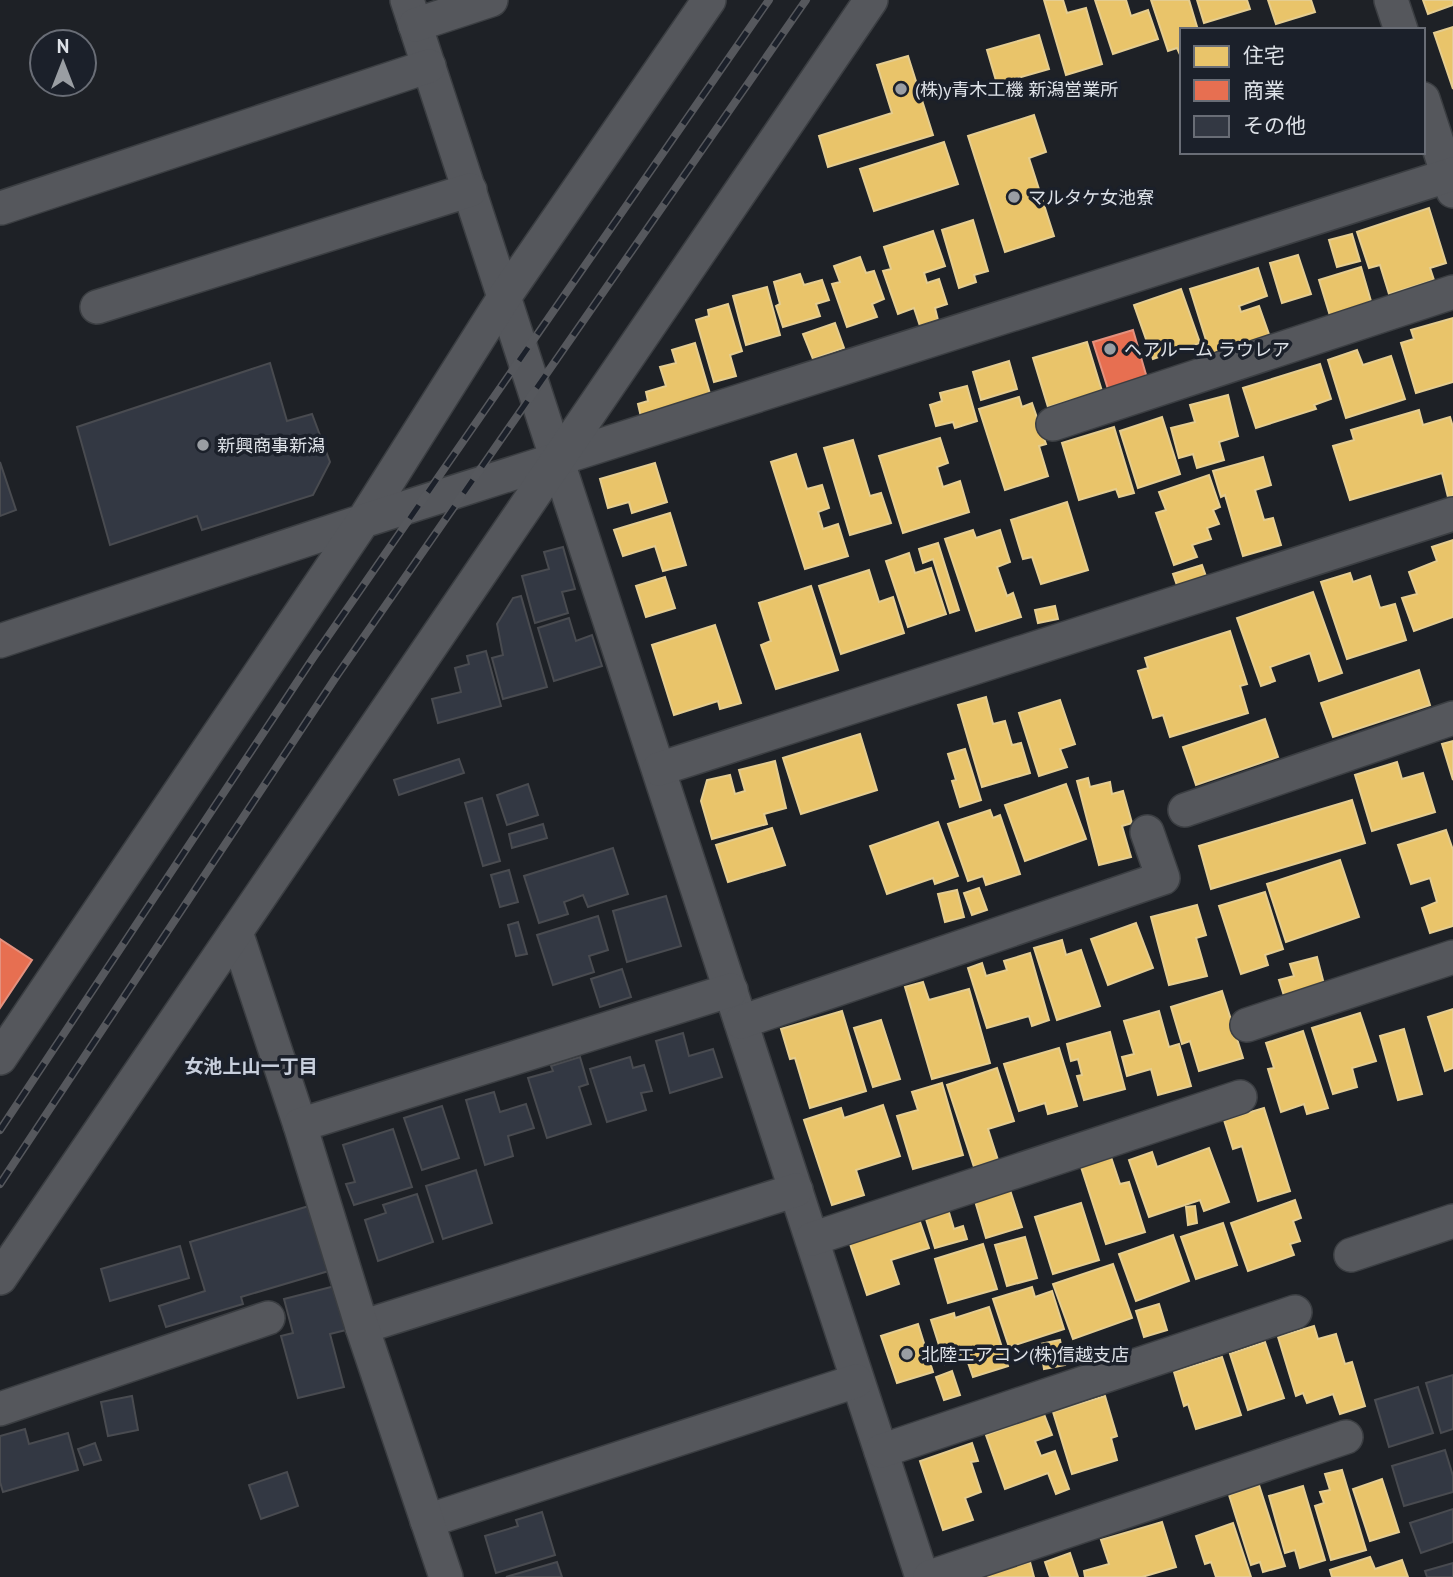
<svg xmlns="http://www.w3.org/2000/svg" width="1453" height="1577" viewBox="0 0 1453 1577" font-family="'PT Sans','Noto Sans JP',sans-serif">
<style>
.homes{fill:#e9c46a;stroke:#e5cd90;stroke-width:2}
.shops{fill:#e76f51;stroke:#e4917e;stroke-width:2}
.building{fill:#333843;stroke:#494b50;stroke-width:2}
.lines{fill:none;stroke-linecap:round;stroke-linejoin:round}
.minor-casing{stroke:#3b3e42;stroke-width:36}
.minor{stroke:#55575c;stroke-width:33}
.rail-casing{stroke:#56585d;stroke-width:8}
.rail{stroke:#1b202a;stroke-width:5;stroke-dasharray:16;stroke-linecap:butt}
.poi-dot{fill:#9a9ea3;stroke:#1b202a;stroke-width:2.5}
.labels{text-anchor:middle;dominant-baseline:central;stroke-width:7;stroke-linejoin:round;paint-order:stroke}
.poi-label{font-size:18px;fill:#dde1e7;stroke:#1b202a;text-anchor:start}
.neighbourhood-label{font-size:19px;font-weight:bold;fill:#c8cfdc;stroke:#1b202a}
</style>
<rect width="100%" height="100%" fill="#1e2126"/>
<g class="homes">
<path d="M1044,0H1063L1067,13L1086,8L1102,64L1066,75Z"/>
<path d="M1095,0H1126L1131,16L1148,10L1158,39L1113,54Z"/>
<path d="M1151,0H1189L1198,30H1182V59L1177,48L1168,51Z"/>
<path d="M1197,0H1247L1250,9L1204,23Z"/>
<path d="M1268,0H1311L1315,12L1276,24Z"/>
<path d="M1423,0H1453V5L1428,14Z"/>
<path d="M1453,27V89L1434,33Z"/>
<path d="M1039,35L1049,69L997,84L987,50Z"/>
<path d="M908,56L933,135L828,167L819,136L892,113L877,65Z"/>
<path d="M1034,115L1046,152L1029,158L1054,236L1005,252L968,136Z"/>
<path d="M944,142L958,184L874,211L860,169Z"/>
<path d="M1429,208L1446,263L1430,268L1434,280L1389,294L1380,265L1369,268L1357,232Z"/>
<path d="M973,220L988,271L974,275L976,282L959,288L942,230Z"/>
<path d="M933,231L945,266L924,273L927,283L939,279L947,304L935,308L938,320L920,326L914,308L898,314L883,271L891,269L884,247Z"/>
<path d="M1352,234L1360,261L1337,267L1329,240Z"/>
<path d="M1298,255L1311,294L1282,303L1270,263Z"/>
<path d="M860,257L866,273L874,271L884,299L872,304L877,317L847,327L832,284L840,282L834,266Z"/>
<path d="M1361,267L1373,308L1331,319L1319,280Z"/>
<path d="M1258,268L1267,296L1239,306L1241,312L1259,306L1270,337L1211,356L1190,289Z"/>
<path d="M800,274L804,285L822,280L829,300L816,304L820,316L783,327L776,306L780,304L774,282Z"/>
<path d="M767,287L780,335L746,345L733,296Z"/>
<path d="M1181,289L1200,343L1153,359L1134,305Z"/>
<path d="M728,304L742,351L730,355L736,376L714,382L696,320L709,316L708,310Z"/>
<path d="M1453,318V382L1416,393L1401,343L1414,339L1411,330Z"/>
<path d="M835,323L844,348L813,359L803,334Z"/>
<path d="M1087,342L1102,391L1048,407L1033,358Z"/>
<path d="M695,343L711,397L641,417L638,404L648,401L646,392L666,386L660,367L676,363L672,350Z"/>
<path d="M1357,350L1363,365L1391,356L1405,399L1346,418L1328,360Z"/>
<path d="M1009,361L1017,389L981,400L973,372Z"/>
<path d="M1320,364L1331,399L1314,405L1316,409L1256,428L1243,388Z"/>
<path d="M967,386L977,421L955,428L953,422L936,426L930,405L942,401L940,393Z"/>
<path d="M1228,395L1238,436L1219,442L1224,460L1197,468L1193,454L1179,458L1171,428L1195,422L1190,405Z"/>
<path d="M1019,397L1022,407L1032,403L1046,444L1039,446L1048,476L1005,490L979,409Z"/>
<path d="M1419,410L1423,425L1450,417L1453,427V496L1448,497L1442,473L1350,500L1333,446L1354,440L1351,430Z"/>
<path d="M1162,417L1180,474L1138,488L1120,431Z"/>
<path d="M1114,427L1134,493L1119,497L1116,489L1079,500L1062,443Z"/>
<path d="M940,438L948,463L937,467L943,487L960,481L969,512L903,533L879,456Z"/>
<path d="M853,440L870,496L881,493L891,523L850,535L824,448Z"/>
<path d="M796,454L807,489L822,485L829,508L818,512L823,529L838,524L848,556L805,569L771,462Z"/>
<path d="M1263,457L1271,485L1255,490L1264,520L1273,518L1281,545L1243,556L1225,495L1221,497L1213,471Z"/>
<path d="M655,463L667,502L632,513L629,502L608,508L600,479Z"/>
<path d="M1209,475L1220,507L1213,510L1219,524L1207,528L1211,539L1192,545L1197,557L1174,565L1156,513L1166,510L1159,492Z"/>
<path d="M1067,502L1088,570L1041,584L1032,557L1023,559L1011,520Z"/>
<path d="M670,513L686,565L663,571L655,546L623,556L614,530Z"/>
<path d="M973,530L976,538L1000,530L1010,562L997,567L1007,596L1013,593L1021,617L976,631L945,539Z"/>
<path d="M1453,540V617L1414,631L1402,598L1417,594L1409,572L1437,561L1432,547Z"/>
<path d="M938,543L959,610L950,613L933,559L923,563L919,549Z"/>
<path d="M909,553L915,573L931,568L946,614L908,627L886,561Z"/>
<path d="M1202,565L1208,582L1179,591L1173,574Z"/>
<path d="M869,570L879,602L893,597L904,633L841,654L819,586Z"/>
<path d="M1350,573L1353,582L1370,576L1380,608L1395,604L1406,640L1347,659L1321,582Z"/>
<path d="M665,577L675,608L646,617L636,586Z"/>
<path d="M811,586L838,670L776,689L761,645L771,641L759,603Z"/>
<path d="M1313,592L1342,673L1319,681L1310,653L1270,667L1275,681L1261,686L1237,618Z"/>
<path d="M1055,606L1058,619L1038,623L1035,610Z"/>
<path d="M715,625L741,703L720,709L718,701L674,715L652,645Z"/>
<path d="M1230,631L1247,684L1240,686L1248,713L1170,737L1163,715L1153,718L1138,671L1148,668L1145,658Z"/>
<path d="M1419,670L1430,705L1333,737L1321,703Z"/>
<path d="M986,697L993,724L1005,721L1012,745L1021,743L1030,773L982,787L958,705Z"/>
<path d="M1060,700L1075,744L1060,749L1067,767L1039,776L1019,713Z"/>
<path d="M1265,719L1278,757L1196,785L1183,747Z"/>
<path d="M860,734L877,790L801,814L783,758Z"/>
<path d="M1453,741V780L1442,744Z"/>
<path d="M965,749L981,800L960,807L952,781L956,780L948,754Z"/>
<path d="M775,761L786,808L764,814L767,824L712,839L701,801L707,780L730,775L735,794L745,791L739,770Z"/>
<path d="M1397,762L1402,779L1423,773L1435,812L1372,831L1355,775Z"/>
<path d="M1088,778L1090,787L1110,782L1112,794L1123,791L1132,823L1122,826L1131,857L1099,865L1077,781Z"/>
<path d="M1066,784L1086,839L1025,861L1005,805Z"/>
<path d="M1352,800L1365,843L1211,889L1199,846Z"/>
<path d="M990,810L993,818L1000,815L1020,874L986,885L983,876L968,881L948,824Z"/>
<path d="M938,822L958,876L935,884L933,878L887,894L870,846Z"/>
<path d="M772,828L785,865L728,882L716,845Z"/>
<path d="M1446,830L1453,850V926L1430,933L1422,908L1437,902L1430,878L1411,884L1398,845Z"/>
<path d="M1340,860L1359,917L1286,942L1267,884Z"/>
<path d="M979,888L987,910L972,915L964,893Z"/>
<path d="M957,890L964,917L945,922L938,894Z"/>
<path d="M1265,892L1283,949L1265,955L1268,965L1241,974L1219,906Z"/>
<path d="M1197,905L1206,935L1196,938L1207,976L1169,985L1151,917Z"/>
<path d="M1136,923L1153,968L1108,985L1091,939Z"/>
<path d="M1062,940L1066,955L1081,950L1100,1006L1057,1020L1034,948Z"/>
<path d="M1030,953L1049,1020L1032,1026L1029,1016L987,1028L968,968L982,963L986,976L1007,970L1004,961Z"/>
<path d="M1317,957L1325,988L1285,999L1279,980L1294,976L1290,964Z"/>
<path d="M923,982L929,1000L969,989L990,1063L932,1079L905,987Z"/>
<path d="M1222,991L1243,1058L1199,1071L1190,1041L1182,1044L1171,1007Z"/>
<path d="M1453,1009V1068L1445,1071L1428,1017Z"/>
<path d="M842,1011L866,1091L810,1108L795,1058L790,1059L781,1029Z"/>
<path d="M1159,1011L1169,1047L1179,1044L1191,1086L1158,1095L1151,1069L1127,1076L1122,1057L1134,1054L1124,1021Z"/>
<path d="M1360,1013L1376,1061L1352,1068L1357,1087L1333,1094L1312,1028Z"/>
<path d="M881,1020L900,1079L873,1087L854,1028Z"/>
<path d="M1404,1029L1422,1094L1398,1100L1380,1036Z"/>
<path d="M1303,1031L1328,1108L1307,1114L1304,1104L1281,1112L1268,1069L1274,1068L1266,1043Z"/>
<path d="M1110,1032L1125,1089L1084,1100L1077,1076L1082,1075L1078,1059L1071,1061L1067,1044Z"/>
<path d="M1059,1048L1077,1106L1048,1114L1045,1103L1019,1111L1004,1064Z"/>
<path d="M997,1068L1014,1121L988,1129L998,1160L974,1167L947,1085Z"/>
<path d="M942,1083L963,1155L913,1169L897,1116L918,1110L912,1092Z"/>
<path d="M883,1105L900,1156L856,1170L864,1195L832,1205L804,1120L841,1108L844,1118Z"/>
<path d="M1264,1108L1290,1191L1258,1201L1242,1146L1233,1149L1224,1120Z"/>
<path d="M1209,1148L1229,1202L1204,1211L1200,1200L1149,1217L1129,1160L1152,1152L1157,1167Z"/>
<path d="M1111,1157L1120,1184L1129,1182L1145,1232L1106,1244L1081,1167Z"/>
<path d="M1010,1190L1022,1227L986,1238L975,1201Z"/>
<path d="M1295,1200L1301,1218L1293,1221L1300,1241L1290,1244L1294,1255L1248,1271L1231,1223Z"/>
<path d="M1081,1203L1099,1260L1053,1274L1035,1217Z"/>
<path d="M1195,1206L1197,1223L1188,1225L1186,1207Z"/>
<path d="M948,1209L954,1229L963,1226L967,1239L935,1248L925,1216Z"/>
<path d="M919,1219L929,1248L891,1260L899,1284L867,1295L849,1241Z"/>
<path d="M1223,1223L1237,1265L1196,1279L1181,1237Z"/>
<path d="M1173,1235L1189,1281L1136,1301L1119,1254Z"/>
<path d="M1025,1237L1037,1278L1007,1286L995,1245Z"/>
<path d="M983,1244L997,1289L948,1303L935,1259Z"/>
<path d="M1113,1264L1132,1318L1073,1339L1053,1284Z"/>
<path d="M1032,1287L1035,1297L1052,1291L1064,1329L1009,1347L993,1299Z"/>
<path d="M1159,1304L1167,1330L1144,1337L1136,1311Z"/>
<path d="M989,1307L1008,1366L973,1377L966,1357L945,1364L931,1320L954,1313L955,1318Z"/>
<path d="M918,1324L933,1372L897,1383L881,1336Z"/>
<path d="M1314,1326L1318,1339L1336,1334L1345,1364L1352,1362L1365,1406L1340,1414L1333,1394L1307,1403L1303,1393L1296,1396L1278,1337Z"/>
<path d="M1060,1340L1065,1365L1044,1369L1040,1344Z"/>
<path d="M1265,1342L1284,1398L1248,1410L1230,1354Z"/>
<path d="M1222,1357L1241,1415L1196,1429L1188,1404L1184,1406L1174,1372Z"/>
<path d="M952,1371L960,1395L944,1400L936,1377Z"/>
<path d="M1105,1396L1117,1436L1111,1438L1117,1460L1072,1474L1053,1412Z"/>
<path d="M1044,1414L1052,1435L1035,1441L1041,1456L1055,1451L1069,1489L1056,1494L1048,1473L1005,1489L986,1435Z"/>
<path d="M972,1443L978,1461L971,1462L981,1492L965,1498L973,1520L943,1530L920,1461Z"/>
<path d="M1342,1470L1366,1550L1331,1560L1315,1506L1324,1503L1320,1492L1330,1490L1325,1474Z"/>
<path d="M1382,1479L1399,1532L1370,1541L1353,1489Z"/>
<path d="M1259,1485L1285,1566L1263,1572L1260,1562L1251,1565L1229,1495Z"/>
<path d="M1303,1486L1325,1560L1300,1568L1295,1550L1285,1553L1269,1496Z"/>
<path d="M1162,1522L1176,1567L1142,1577H1085L1084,1571L1109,1564L1101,1540Z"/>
<path d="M1233,1523L1251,1577H1216L1211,1562L1205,1564L1196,1536Z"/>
<path d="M1070,1553L1078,1577H1050L1045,1562Z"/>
<path d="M1370,1557L1375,1569L1402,1560L1408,1577H1332L1330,1570Z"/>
<path d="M1030,1562L1034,1577H978Z"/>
</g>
<g class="shops">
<path d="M1133,330L1147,378L1108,389L1093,342Z"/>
<path d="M0,939L32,960L0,1008Z"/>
</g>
<g class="building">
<path d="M270,363L287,421L312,414L330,462L313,495L202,530L197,516L110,545L77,427Z"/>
<path d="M0,462L16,510L0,516Z"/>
<path d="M563,547L575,589L562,592L568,613L535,623L522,576L549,569L544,552Z"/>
<path d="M521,596L547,687L503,699L492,658L503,655L497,624L513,598Z"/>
<path d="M569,618L576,641L592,635L602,666L554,681L538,628Z"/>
<path d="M486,651L501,706L438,723L432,699L461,692L455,668L469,664L467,656Z"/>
<path d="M459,759L464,773L399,795L394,780Z"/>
<path d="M528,784L538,815L507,825L497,795Z"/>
<path d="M482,798L500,861L483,866L465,803Z"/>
<path d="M543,824L547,838L512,848L509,834Z"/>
<path d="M613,848L628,894L588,907L583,895L564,902L568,914L539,923L524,876Z"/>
<path d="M509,870L518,902L500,907L491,875Z"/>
<path d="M666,896L681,946L627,962L613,911Z"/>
<path d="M598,916L608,950L589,956L594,972L553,985L537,935Z"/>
<path d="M518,922L527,954L516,956L508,925Z"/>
<path d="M622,969L631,997L600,1007L591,979Z"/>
<path d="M683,1033L689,1056L713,1049L722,1077L670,1093L656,1041Z"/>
<path d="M580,1057L588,1084L579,1087L591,1124L547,1138L528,1078L553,1071L551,1066Z"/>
<path d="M630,1057L633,1068L644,1065L652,1091L641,1093L646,1110L607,1122L590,1069Z"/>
<path d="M494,1092L500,1112L526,1104L534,1128L508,1136L513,1156L485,1165L466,1100Z"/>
<path d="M442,1106L459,1158L422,1170L404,1118Z"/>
<path d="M393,1129L412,1187L354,1205L346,1184L355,1182L343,1145Z"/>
<path d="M476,1170L492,1223L443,1239L426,1186Z"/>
<path d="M417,1194L433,1242L378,1261L365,1220L386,1213L383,1205Z"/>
<path d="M312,1205L332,1270L241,1297L243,1304L166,1327L159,1306L205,1291L190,1242Z"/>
<path d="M180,1246L189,1278L110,1301L101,1269Z"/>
<path d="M335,1286L346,1330L330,1334L344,1387L298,1398L281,1336L293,1333L284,1299Z"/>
<path d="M1453,1375V1429L1441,1433L1426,1383Z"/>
<path d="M1418,1387L1433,1433L1389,1447L1375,1400Z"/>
<path d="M132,1396L138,1430L108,1436L101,1402Z"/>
<path d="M25,1429L29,1444L68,1433L78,1470L3,1492L0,1482V1436Z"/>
<path d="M95,1443L101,1460L84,1465L78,1449Z"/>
<path d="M1445,1450L1453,1476V1492L1404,1506L1392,1466Z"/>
<path d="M287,1472L298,1506L261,1519L249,1485Z"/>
<path d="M1453,1509V1542L1421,1553L1410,1523Z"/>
<path d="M542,1512L555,1555L496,1573L485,1536L518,1526L516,1520Z"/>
<path d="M557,1562L562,1577H506Z"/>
<path d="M1453,1563V1577H1427L1425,1571Z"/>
</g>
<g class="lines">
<defs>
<g id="minor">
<path d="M407,0L922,1577"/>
<path d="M1391,0L1401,30"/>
<path d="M415,25L491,0"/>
<path d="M1423,99L1453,191"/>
<path d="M1,208L429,66"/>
<path d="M97,307L470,190"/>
<path d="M1053,424L1453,292"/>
<path d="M0,641L363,521L505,296L709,0"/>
<path d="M659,769L1453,514"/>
<path d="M1185,810L1453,718"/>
<path d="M236,932L300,1125"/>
<path d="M741,1022L1163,878L1147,832"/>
<path d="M1247,1025L1453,957"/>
<path d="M0,1058L363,521L1453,174"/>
<path d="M812,1239L1240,1097"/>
<path d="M1351,1255L1453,1221"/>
<path d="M0,1278L871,0"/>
<path d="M362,1327L796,1190"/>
<path d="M0,1409L268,1318"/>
<path d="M881,1451L1295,1312"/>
<path d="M427,1521L856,1381"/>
<path d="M446,1577L362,1327L300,1125L731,990"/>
<path d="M930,1577L1346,1437"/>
</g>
</defs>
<use href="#minor" class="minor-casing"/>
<use href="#minor" class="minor"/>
<defs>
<g id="rail">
<path d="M0,1130L313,658L769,0"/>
<path d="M0,1184L338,674L806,0"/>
</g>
</defs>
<use href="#rail" class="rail-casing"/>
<use href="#rail" class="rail"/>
</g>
<g class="poi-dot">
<circle cx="901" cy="89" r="7"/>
<circle cx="1014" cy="197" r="7"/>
<circle cx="1110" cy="349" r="7"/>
<circle cx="203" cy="445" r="7"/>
<circle cx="907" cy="1354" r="7"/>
</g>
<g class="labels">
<g class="poi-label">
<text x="915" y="89">(株)y青木工機 新潟営業所</text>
<text x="1028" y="197">マルタケ女池寮</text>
<text x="1124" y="349">ヘアルーム ラウレア</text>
<text x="217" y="445">新興商事新潟</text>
<text x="921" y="1354">北陸エアコン(株)信越支店</text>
</g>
<g class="neighbourhood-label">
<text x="251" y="1066">女池上山一丁目</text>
</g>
</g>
<rect x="1180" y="28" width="245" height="126" fill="#1b202a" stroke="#696d76" stroke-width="2"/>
<rect x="1194" y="46" width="35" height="21" fill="#e9c46a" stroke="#696d76" stroke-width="2"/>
<text x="1243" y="63" font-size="21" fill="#dde1e7">住宅</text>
<rect x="1194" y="80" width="35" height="21" fill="#e76f51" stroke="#696d76" stroke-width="2"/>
<text x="1243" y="98" font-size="21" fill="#dde1e7">商業</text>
<rect x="1194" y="116" width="35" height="21" fill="#333843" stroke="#696d76" stroke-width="2"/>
<text x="1243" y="133" font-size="21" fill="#dde1e7">その他</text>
<g transform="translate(63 63)"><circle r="33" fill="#1b202a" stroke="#696d76" stroke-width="2"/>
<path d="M0-5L12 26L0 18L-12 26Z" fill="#9a9ea3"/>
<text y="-10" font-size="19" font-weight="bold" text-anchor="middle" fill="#dde1e7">N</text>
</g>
</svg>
